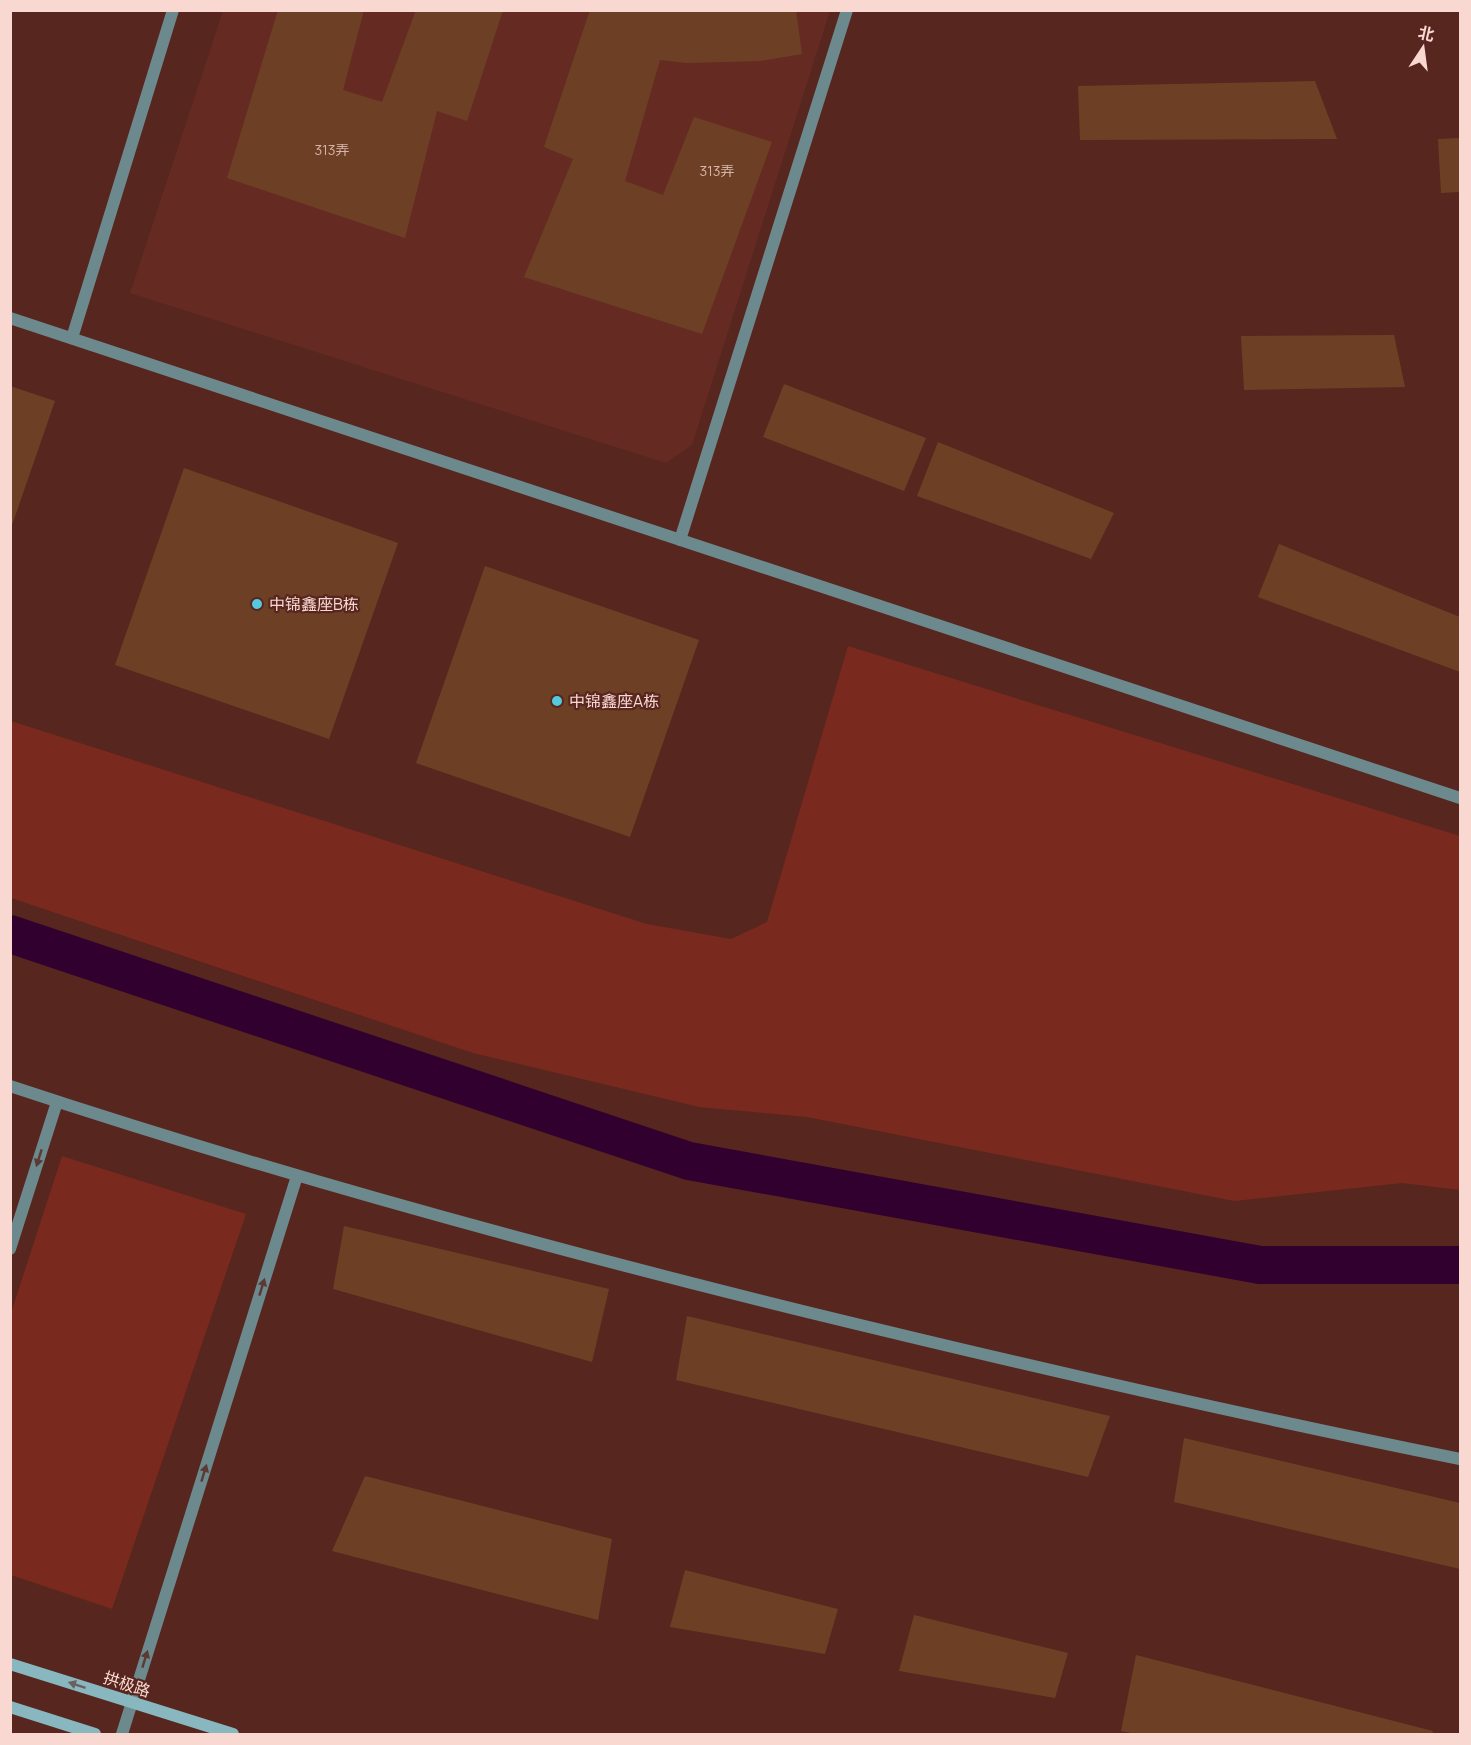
<svg xmlns="http://www.w3.org/2000/svg" width="1471" height="1745" viewBox="0 0 1471 1745" font-family="Manrope,'Noto Sans SC',sans-serif">
<style>
.built{fill:#652b23}
.park{fill:#7a291f}
.lines{fill:none;stroke-linecap:round;stroke-linejoin:round}
.canal{stroke:#31002f;stroke-width:38}
.building{fill:#6d4025}
.street{stroke:#6c898e;stroke-width:12}
.secondary{stroke:#88b7bf;stroke-width:12}
.oneway{fill:#5b3a34}
.oneway2{fill:#6b605e}
.poi-dot{fill:#54cade;stroke:#57261e;stroke-width:2}
.labels{text-anchor:middle;dominant-baseline:central;stroke-width:4.5;stroke-linejoin:round;paint-order:stroke}
.number-label{font-size:14px;fill:#d6b2a7}
.poi-label{font-size:16px;fill:#f9d8d2;stroke:#57261e;text-anchor:start}
.street-label{font-size:16px;fill:#f9d8d2;stroke:#57261e}
</style>
<rect width="100%" height="100%" fill="#57261e"/>
<path class="built" d="M223,11H830L692,445L666,463L130,293Z"/>
<g class="park">
<path d="M848,646L1460,836V1190L1402,1183L1234,1201L807,1117L699,1107L473,1053L11,898V721L647,924L731,939L767,922Z"/>
<path d="M62,1156L246,1214L112,1609L11,1575V1313Z"/>
</g>
<g class="lines">
<path class="canal" d="M10,934L689,1161L1260,1265H1460"/>
</g>
<g class="building">
<path d="M278,10H364L343,90L382,102L416,10H503L467,121L437,111L405,238L227,178Z"/>
<path d="M590,10H796L802,54L760,61L687,63L660,60L625,181L663,195L694,117L772,142L702,334L524,277L573,159L544,147Z"/>
<path d="M1315,81L1337,139L1080,140L1078,86Z"/>
<path d="M1460,138V192L1441,193L1438,139Z"/>
<path d="M1394,335L1405,387L1244,390L1241,336Z"/>
<path d="M784,384L926,438L904,491L763,437Z"/>
<path d="M10,386L55,401L11,528H10Z"/>
<path d="M938,442L1114,513L1091,559L917,496Z"/>
<path d="M184,468L398,543L329,739L115,665Z"/>
<path d="M1279,544L1460,617V672L1258,597Z"/>
<path d="M485,566L699,640L630,837L416,763Z"/>
<path d="M344,1226L609,1289L592,1362L333,1289Z"/>
<path d="M687,1316L1110,1416L1088,1477L676,1380Z"/>
<path d="M1184,1438L1460,1503V1569L1174,1502Z"/>
<path d="M365,1476L612,1539L598,1620L332,1551Z"/>
<path d="M685,1570L838,1609L825,1654L670,1627Z"/>
<path d="M914,1615L1068,1653L1055,1698L899,1671Z"/>
<path d="M1136,1655L1433,1731L1432,1734H1136L1121,1731Z"/>
</g>
<g class="lines">
<g class="street">
<path d="M10,318L1460,798"/>
<path d="M72,338L173,10"/>
<path d="M680,540L847,10"/>
<path d="M10,1086C273,1173 539,1246 807,1312C1024,1365 1241,1415 1460,1459"/>
<path d="M10,1249L57,1102"/>
<path d="M122,1734L297,1176"/>
</g>
<g class="secondary">
<path d="M10,1664L233,1734"/>
<path d="M10,1707L95,1734"/>
</g>
</g>
<defs><path id="oneway-solid" d="M-6-.8H1V-3.2L6.5 0L1 3.2V.8H-6Z" transform="scale(1.5)"/></defs>
<g class="oneway">
<use href="#oneway-solid" transform="translate(39 1158) rotate(107)"/>
<use href="#oneway-solid" transform="translate(262 1287) rotate(-73)"/>
<use href="#oneway-solid" transform="translate(204 1473) rotate(-73)"/>
<use href="#oneway-solid" transform="translate(145 1659) rotate(-73)"/>
</g>
<use class="oneway2" href="#oneway-solid" transform="translate(77 1685) rotate(-162)"/>
<g class="poi-dot">
<circle cx="257" cy="604" r="6"/>
<circle cx="557" cy="701" r="6"/>
</g>
<g class="labels">
<g class="number-label">
<text x="332" y="149">313弄</text>
<text x="717" y="170">313弄</text>
</g>
<g class="poi-label">
<text x="269" y="604">中锦鑫座B栋</text>
<text x="569" y="701">中锦鑫座A栋</text>
</g>
<g class="street-label">
<text transform="translate(127 1684) rotate(18)">拱极路</text>
</g>
</g>
<rect width="1471" height="1745" fill="none" stroke="#f9d8d2" stroke-width="24"/>
<g transform="translate(1423 48) rotate(13)" stroke="#57261e" stroke-width="4.5" paint-order="stroke">
<path d="M0-4.5L10 22L0 15L-10 22Z" fill="#f9d8d2"/>
<text y="-9" font-size="16" font-weight="bold" text-anchor="middle" fill="#f9d8d2">北</text>
</g>
</svg>
